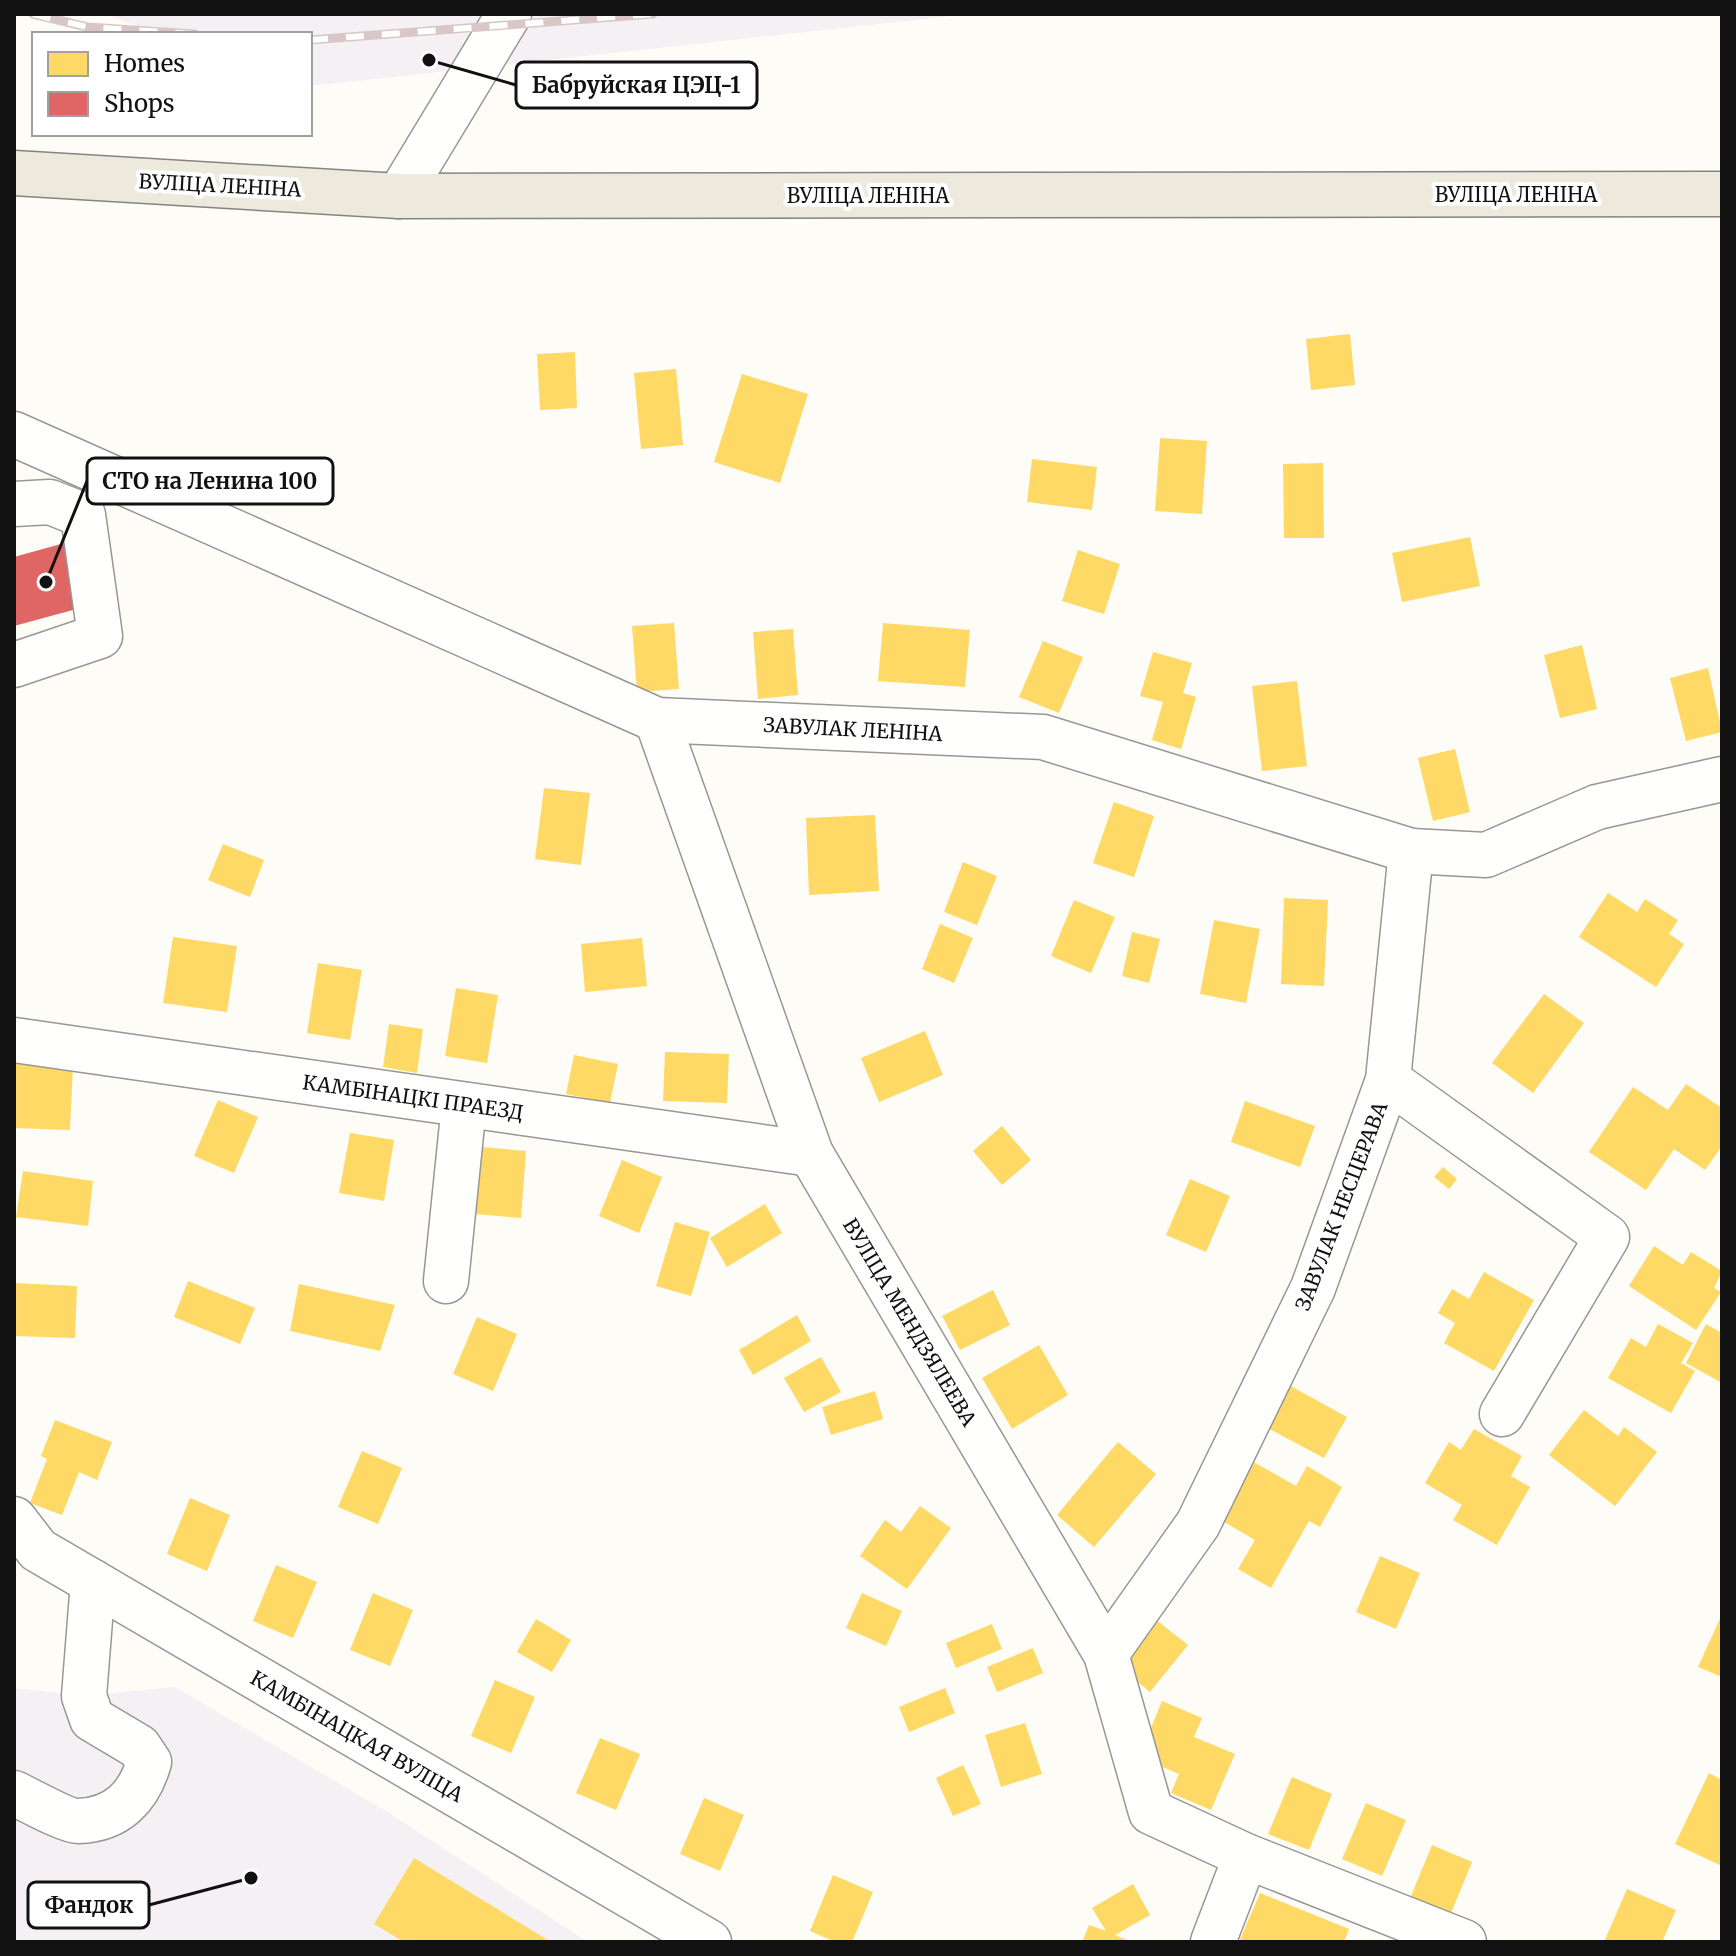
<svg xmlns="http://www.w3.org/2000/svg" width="1736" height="1956" viewBox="0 0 1736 1956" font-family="Merriweather,serif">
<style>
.industrial{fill:#f5f0f3}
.homes{fill:#ffd966}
.shops{fill:#e06666}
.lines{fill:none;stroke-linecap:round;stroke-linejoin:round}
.minor-casing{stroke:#979795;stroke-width:47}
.major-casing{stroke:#858482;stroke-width:47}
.minor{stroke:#fffffe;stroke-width:44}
.major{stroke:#ede9dc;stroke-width:44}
.rail-casing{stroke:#d9c6c7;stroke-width:9}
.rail{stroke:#fff;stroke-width:6;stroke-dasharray:18;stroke-linecap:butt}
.labels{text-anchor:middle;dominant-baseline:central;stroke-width:8;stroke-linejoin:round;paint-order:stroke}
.street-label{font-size:20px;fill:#111;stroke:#fff}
.leader{fill:none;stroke:#111;stroke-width:3}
.callout-dot{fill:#111;stroke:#fff;stroke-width:3}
.callout{fill:#fff;stroke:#111;stroke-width:3}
.callout-label{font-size:22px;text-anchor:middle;font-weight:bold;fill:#111}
</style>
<rect width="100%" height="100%" fill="#fdfcf7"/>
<g class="industrial">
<path d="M106,14H970L310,86V34H158Z"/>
<path d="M175,1687L389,1813L588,1942H14V1688L84,1696Z"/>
</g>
<g class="homes">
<path d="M1350,334L1355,385L1311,390L1306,339Z"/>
<path d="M575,352L577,408L540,410L537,354Z"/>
<path d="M676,369L683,445L641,449L634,373Z"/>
<path d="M742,374L808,394L780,483L714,462Z"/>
<path d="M1160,438L1207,441L1202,514L1155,511Z"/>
<path d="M1032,459L1097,467L1092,510L1027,502Z"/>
<path d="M1323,463L1324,538H1284L1283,464Z"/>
<path d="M1470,537L1480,586L1402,602L1392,553Z"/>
<path d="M1078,550L1120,564L1104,614L1062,601Z"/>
<path d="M674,623L679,689L637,692L632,626Z"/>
<path d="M883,623L970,630L965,687L878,681Z"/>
<path d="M793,629L798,695L758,699L753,632Z"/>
<path d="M1043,641L1083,657L1059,713L1019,697Z"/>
<path d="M1582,645L1597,709L1560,718L1544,655Z"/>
<path d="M1153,652L1192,663L1183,693L1196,697L1181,749L1152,740L1163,702L1140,696Z"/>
<path d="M1708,668L1722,732L1686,741L1670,678Z"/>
<path d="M1297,681L1307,766L1262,771L1252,686Z"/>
<path d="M1455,749L1470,812L1433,821L1418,758Z"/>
<path d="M544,788L590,793L581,865L535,859Z"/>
<path d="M1114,802L1154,816L1134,877L1093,863Z"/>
<path d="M875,815L879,891L809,895L806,818Z"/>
<path d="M223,844L264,860L250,897L208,880Z"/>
<path d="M963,862L997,876L977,925L944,912Z"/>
<path d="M1608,893L1637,912L1645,899L1678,920L1669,934L1684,944L1656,987L1579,937Z"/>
<path d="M1284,898L1328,900L1324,986L1281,984Z"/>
<path d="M1074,900L1115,917L1091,973L1051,956Z"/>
<path d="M1214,920L1260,929L1246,1003L1200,994Z"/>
<path d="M940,924L973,938L954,983L922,969Z"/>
<path d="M1132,932L1160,939L1149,983L1122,976Z"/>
<path d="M173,937L237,946L227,1012L163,1003Z"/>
<path d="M642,938L647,986L585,992L581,944Z"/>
<path d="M318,963L362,970L350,1040L307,1033Z"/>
<path d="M456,988L498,995L487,1063L445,1056Z"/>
<path d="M1544,994L1584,1023L1533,1093L1492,1063Z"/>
<path d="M389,1024L423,1029L417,1073L383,1067Z"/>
<path d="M925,1031L943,1075L879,1102L861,1058Z"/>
<path d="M665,1052L729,1054L727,1103L663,1101Z"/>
<path d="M574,1055L618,1064L610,1103L566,1094Z"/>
<path d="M14,1063L73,1065L70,1130L14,1128Z"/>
<path d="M1686,1084L1722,1108V1146L1705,1170L1674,1149L1646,1190L1589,1152L1633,1087L1668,1110Z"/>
<path d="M218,1100L258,1117L234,1173L194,1156Z"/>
<path d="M1245,1101L1315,1126L1300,1167L1231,1142Z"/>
<path d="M1002,1126L1031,1160L1002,1185L973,1151Z"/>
<path d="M350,1133L394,1140L384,1201L339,1193Z"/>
<path d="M481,1147L526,1151L521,1218L475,1214Z"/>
<path d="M622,1160L662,1177L639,1233L599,1216Z"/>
<path d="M1443,1167L1457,1179L1449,1189L1434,1177Z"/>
<path d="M23,1171L93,1181L88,1226L16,1217Z"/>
<path d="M1190,1179L1230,1196L1206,1252L1166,1235Z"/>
<path d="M765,1204L782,1233L727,1267L710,1238Z"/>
<path d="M675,1222L710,1232L691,1296L656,1286Z"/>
<path d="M1654,1246L1683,1265L1691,1252L1722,1271L1714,1288L1721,1292L1696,1330L1629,1286Z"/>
<path d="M1484,1272L1534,1300L1494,1371L1444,1343L1455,1323L1438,1313L1452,1289L1469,1299Z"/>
<path d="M188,1281L255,1308L240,1344L174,1317Z"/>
<path d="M14,1283L77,1286L75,1338L14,1336Z"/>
<path d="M299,1284L395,1305L380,1351L290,1331Z"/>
<path d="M993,1290L1010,1325L960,1350L942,1316Z"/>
<path d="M797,1315L811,1341L753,1375L739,1350Z"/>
<path d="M477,1317L517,1334L493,1391L453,1374Z"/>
<path d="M1658,1324L1693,1343L1681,1363L1695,1371L1671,1413L1608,1378L1631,1338L1646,1347Z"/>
<path d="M1706,1324L1722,1333V1383L1686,1363Z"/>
<path d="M1039,1345L1068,1395L1012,1429L982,1378Z"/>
<path d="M821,1357L841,1392L804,1412L784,1378Z"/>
<path d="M1287,1384L1347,1417L1324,1458L1264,1426Z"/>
<path d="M875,1391L883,1419L831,1435L822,1407Z"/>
<path d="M1584,1410L1618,1436L1624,1427L1657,1452L1615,1506L1549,1455Z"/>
<path d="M55,1420L112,1442L97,1480L79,1472L62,1515L30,1503L47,1459L41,1456Z"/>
<path d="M1474,1429L1522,1456L1511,1476L1530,1487L1497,1545L1453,1520L1462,1505L1425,1483L1449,1442L1461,1450Z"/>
<path d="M1118,1442L1156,1474L1094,1547L1057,1515Z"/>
<path d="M362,1451L402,1468L378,1524L338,1507Z"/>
<path d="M1252,1461L1296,1486L1307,1466L1342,1487L1320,1527L1309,1521L1271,1588L1238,1569L1255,1540L1219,1519Z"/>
<path d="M190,1498L230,1515L207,1571L167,1554Z"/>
<path d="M920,1506L951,1528L907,1589L860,1556L885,1520L901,1532Z"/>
<path d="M1380,1556L1420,1573L1396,1629L1356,1612Z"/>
<path d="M276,1565L317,1582L293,1638L253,1621Z"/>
<path d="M373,1593L413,1610L390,1666L350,1650Z"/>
<path d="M862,1593L902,1611L886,1646L846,1628Z"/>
<path d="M1722,1614V1677L1698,1667Z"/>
<path d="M536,1619L571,1640L552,1672L517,1652Z"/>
<path d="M1155,1619L1188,1645L1150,1692L1117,1665Z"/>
<path d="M992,1624L1002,1649L956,1668L946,1643Z"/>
<path d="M1033,1648L1043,1673L997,1692L987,1667Z"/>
<path d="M495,1680L535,1697L511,1753L471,1736Z"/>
<path d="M945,1688L955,1713L909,1732L899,1707Z"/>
<path d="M1162,1701L1202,1718L1194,1737L1235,1754L1211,1810L1171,1793L1179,1774L1139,1757Z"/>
<path d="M1025,1723L1042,1774L1001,1787L985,1735Z"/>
<path d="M600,1738L640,1754L616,1810L576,1793Z"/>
<path d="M963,1765L981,1804L953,1816L936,1778Z"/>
<path d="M1709,1773L1722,1780V1866L1675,1844Z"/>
<path d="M1292,1777L1332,1794L1309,1850L1268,1834Z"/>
<path d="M704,1798L744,1815L720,1871L680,1854Z"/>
<path d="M1366,1803L1406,1820L1382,1876L1342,1859Z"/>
<path d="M1432,1845L1472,1862L1449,1918L1409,1901Z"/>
<path d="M414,1858L551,1942H404L374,1924Z"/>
<path d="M833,1875L873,1892L852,1942H835L810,1931Z"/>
<path d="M1133,1884L1150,1915L1115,1935L1131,1942H1082L1089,1925L1106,1931L1092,1908Z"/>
<path d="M1627,1889L1676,1910L1662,1942H1604Z"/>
<path d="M1260,1893L1349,1929L1344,1942H1239Z"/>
</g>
<path class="shops" d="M68,542L84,607L14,626V557Z"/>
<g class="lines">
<defs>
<g id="minor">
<path d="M399,196L509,14"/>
<path d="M14,434L657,720L1043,737L1411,851L1486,855L1597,807L1722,779"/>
<path d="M14,504L50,502L83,515L100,636L14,665"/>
<path d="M657,720L811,1154L1106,1654L1151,1812L1246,1856L1213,1942"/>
<path d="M14,1040L811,1154"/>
<path d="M1388,1080L1607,1237L1502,1414"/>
<path d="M446,1281L464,1105"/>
<path d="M14,1519L38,1550L709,1942"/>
<path d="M1106,1654L1198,1524L1313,1288L1388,1080L1411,851"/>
<path d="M14,1793C27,1799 66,1821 78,1821C117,1820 139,1797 149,1762L139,1747L92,1719L84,1696L93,1582"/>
<path d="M1246,1856L1464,1942"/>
</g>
<path id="major" d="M14,173L399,196L1722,194"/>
</defs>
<use href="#minor" class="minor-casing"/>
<use href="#major" class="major-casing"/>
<use href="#minor" class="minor"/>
<use href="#major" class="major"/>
<defs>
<g id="rail">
<path d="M33,14L87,27L195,34"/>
<path d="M310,40L653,14"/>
</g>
</defs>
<use href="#rail" class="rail-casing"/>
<use href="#rail" class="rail"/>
</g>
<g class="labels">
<g class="street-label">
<text transform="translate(220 185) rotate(3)">ВУЛІЦА ЛЕНІНА</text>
<text x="1516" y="194">ВУЛІЦА ЛЕНІНА</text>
<text x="868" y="195">ВУЛІЦА ЛЕНІНА</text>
<text transform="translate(853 729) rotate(3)">ЗАВУЛАК ЛЕНІНА</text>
<text transform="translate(413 1097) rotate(8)">КАМБІНАЦКІ ПРАЕЗД</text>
<text transform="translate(1341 1206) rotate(-69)">ЗАВУЛАК НЕСЦЕРАВА</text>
<text transform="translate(910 1322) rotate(59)">ВУЛІЦА МЕНДЗЯЛЕЕВА</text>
<text transform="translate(357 1736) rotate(30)">КАМБІНАЦКАЯ ВУЛІЦА</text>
</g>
</g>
<path class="leader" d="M429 60L516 85M46 582L87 481M251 1878L149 1905"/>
<g class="callout-dot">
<circle cx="429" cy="60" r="8"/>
<circle cx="46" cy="582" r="8"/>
<circle cx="251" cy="1878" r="8"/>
</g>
<g class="callout">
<rect x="516" y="62" width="241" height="46" rx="8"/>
<rect x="87" y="458" width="246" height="46" rx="8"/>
<rect x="28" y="1882" width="121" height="46" rx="8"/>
</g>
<g class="callout-label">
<text x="636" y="93">Бабруйская ЦЭЦ-1</text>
<text x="210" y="489">СТО на Ленина 100</text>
<text x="89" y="1913">Фандок</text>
</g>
<rect width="1736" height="1956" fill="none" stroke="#111111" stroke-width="32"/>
<rect x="32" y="32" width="280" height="104" fill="#ffffff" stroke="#a0a0a0" stroke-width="2"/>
<rect x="48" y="52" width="40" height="24" fill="#ffd966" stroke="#a0a0a0" stroke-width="2"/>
<text x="104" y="72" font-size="24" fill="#111111">Homes</text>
<rect x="48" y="92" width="40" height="24" fill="#e06666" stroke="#a0a0a0" stroke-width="2"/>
<text x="104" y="112" font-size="24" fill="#111111">Shops</text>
</svg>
